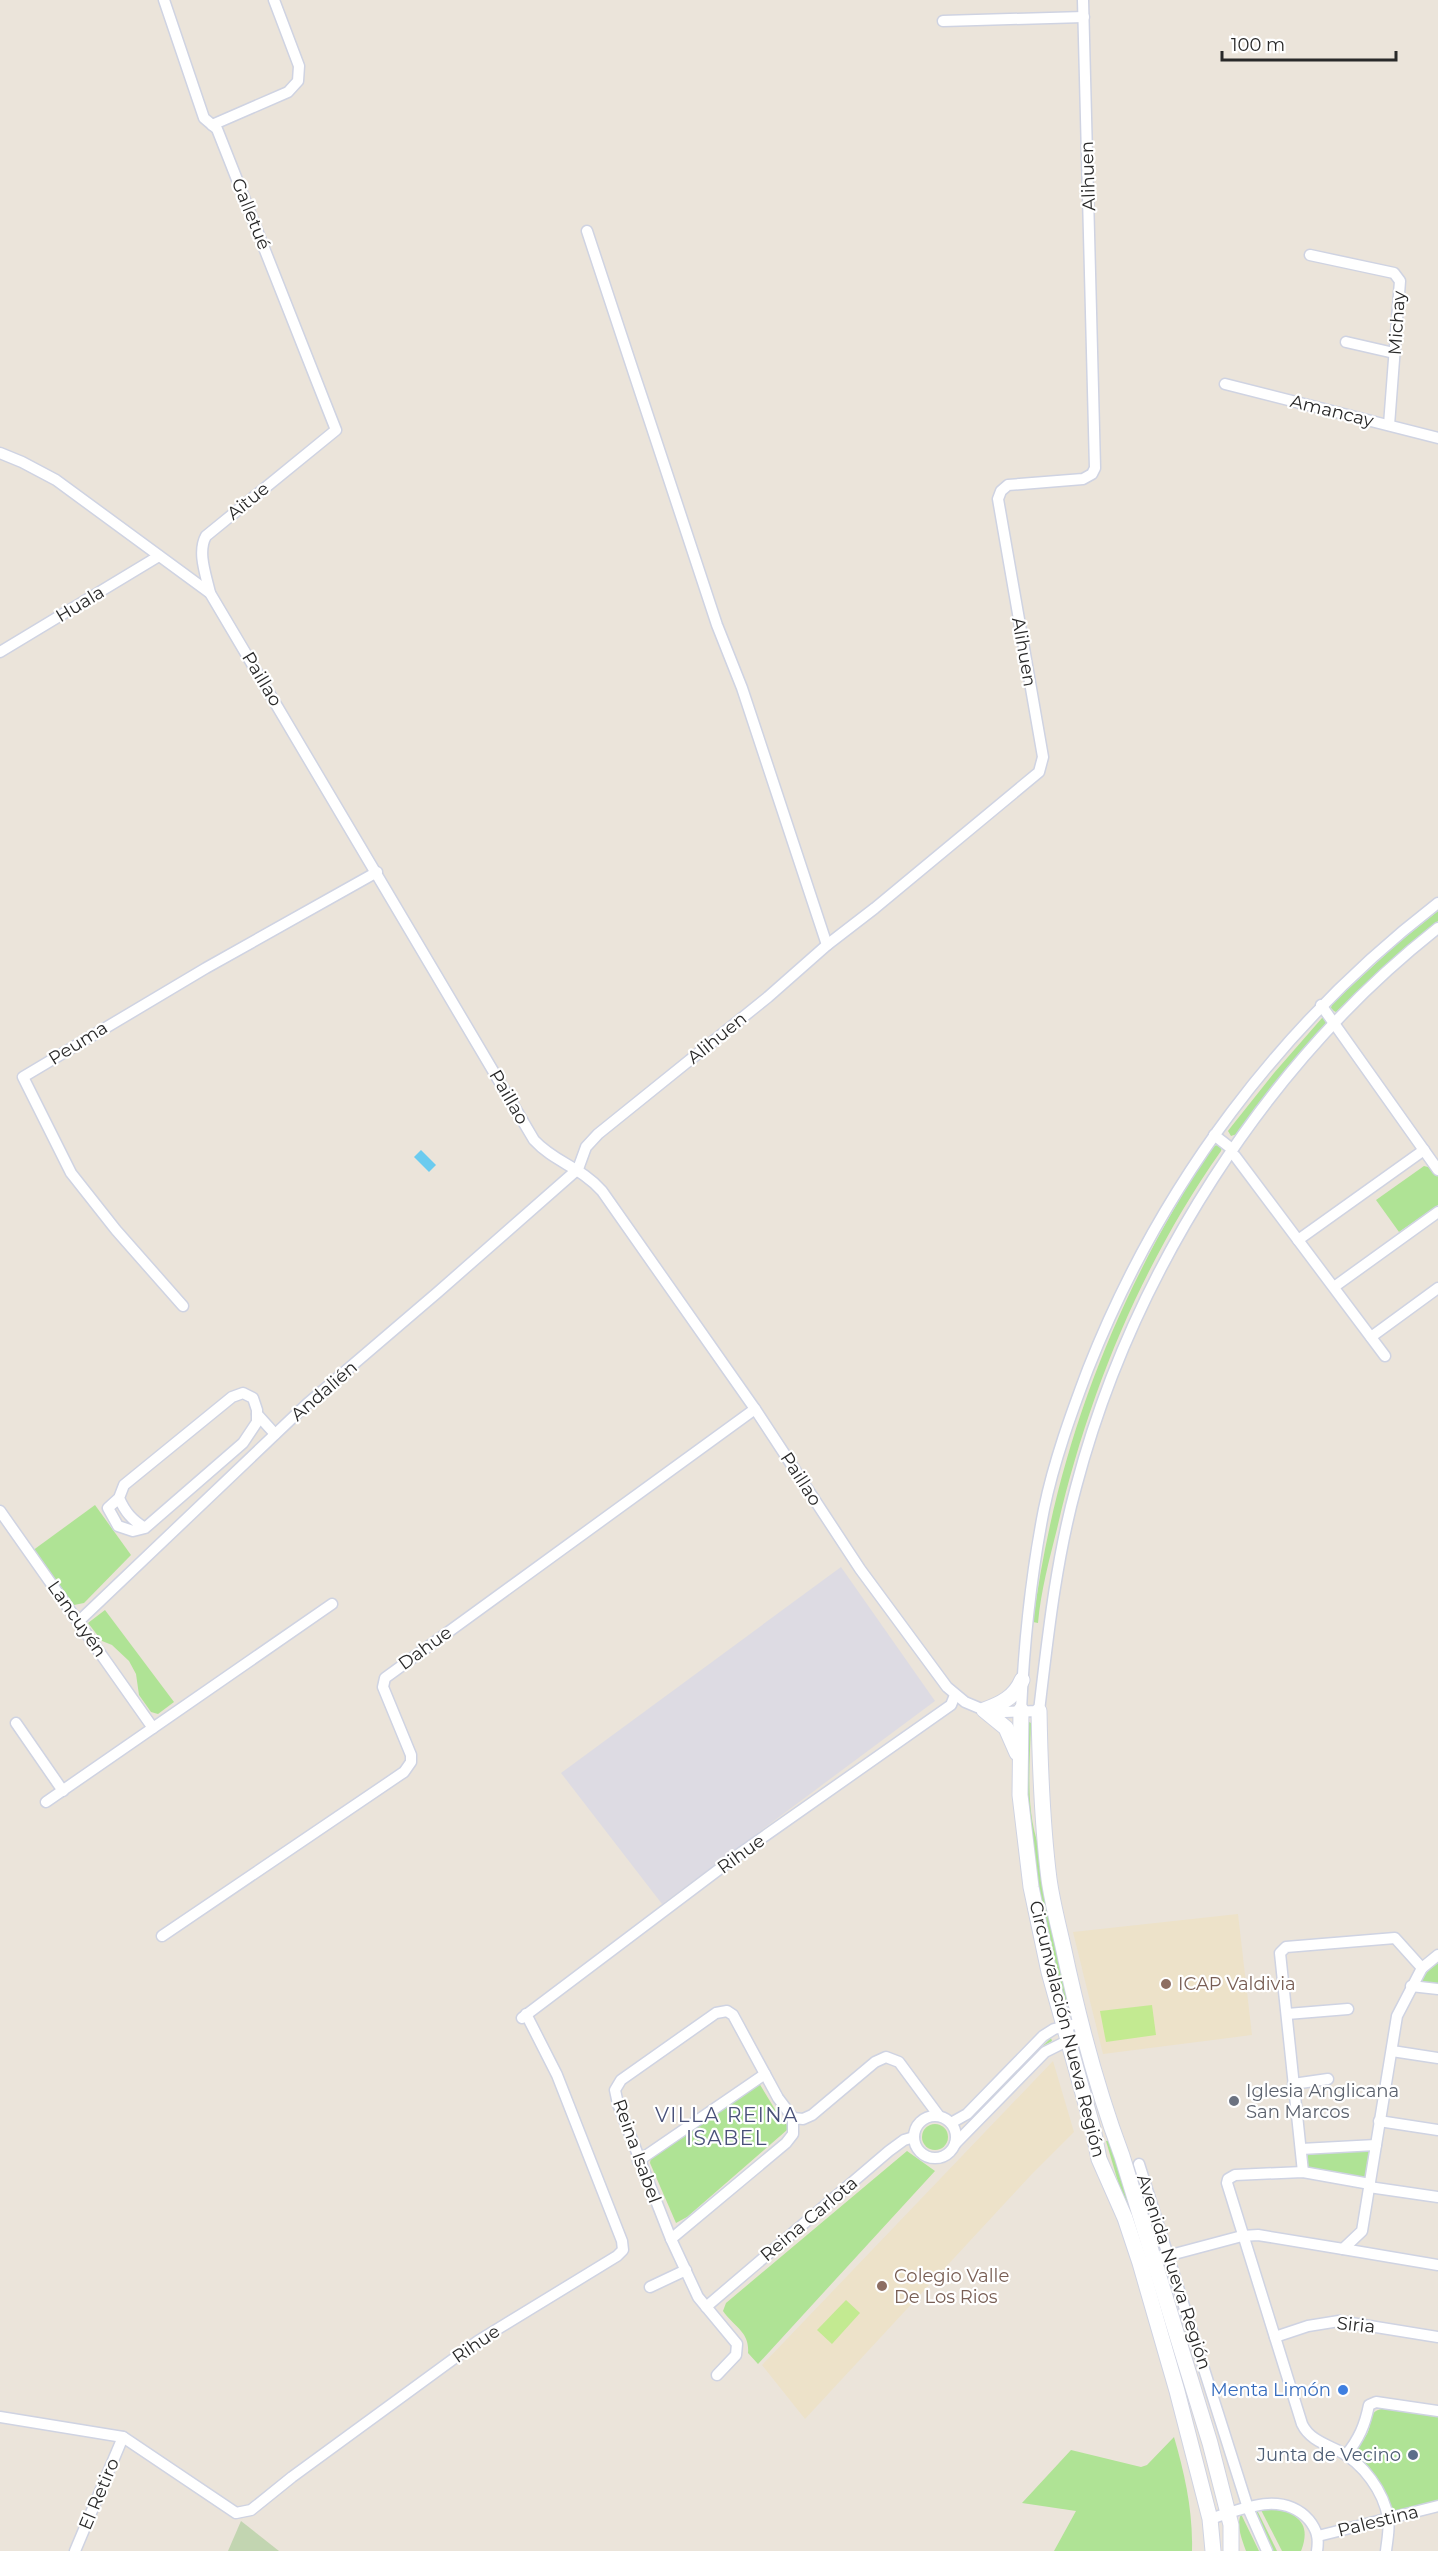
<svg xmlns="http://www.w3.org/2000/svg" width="1438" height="2551" viewBox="0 0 1438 2551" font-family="Montserrat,sans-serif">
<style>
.industrial{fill:#dddbe3}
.education{fill:#ede2c9}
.green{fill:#afe395}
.cemetery{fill:#c2d5b1}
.pitch{fill:#c3ea91}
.water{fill:#6bcbef}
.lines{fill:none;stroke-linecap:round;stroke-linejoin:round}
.street-casing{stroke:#cfd3e2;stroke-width:13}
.secondary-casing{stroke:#cfd3e2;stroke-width:17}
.street{stroke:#fff;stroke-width:10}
.secondary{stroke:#fff;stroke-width:15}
.education-dot{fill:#8d6e63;stroke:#fff;stroke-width:2}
.worship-dot{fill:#6b7280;stroke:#fff;stroke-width:2}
.shop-dot{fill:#3f7fe0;stroke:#fff;stroke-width:2}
.service-dot{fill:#5c6f8a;stroke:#fff;stroke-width:2}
.labels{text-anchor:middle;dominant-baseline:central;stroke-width:4.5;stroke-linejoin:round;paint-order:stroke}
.street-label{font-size:18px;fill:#292929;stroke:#fff}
.education-label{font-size:18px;fill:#785e54;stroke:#fff;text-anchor:start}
.worship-label{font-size:18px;fill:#5b616d;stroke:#fff;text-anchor:start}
.shop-label{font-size:18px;fill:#366cbe;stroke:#fff;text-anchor:end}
.service-label{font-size:18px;fill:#4e5e75;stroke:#fff;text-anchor:end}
.neighbourhood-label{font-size:20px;letter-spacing:1.5px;fill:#495179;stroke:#fff}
</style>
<rect width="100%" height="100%" fill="#ebe4da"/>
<path class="industrial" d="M841,1567L935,1701L662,1904L561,1773Z"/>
<g class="education">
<path d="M1238,1914L1252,2035L1103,2054L1073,1932Z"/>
<path d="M1053,2061L1074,2132L1031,2175L805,2419L762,2365Z"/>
</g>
<g class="green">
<path d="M1438,911V921L1398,954L1336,1012L1334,1011L1331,1008L1332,1004L1397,944Z"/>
<path d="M1322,1018H1326L1328,1025L1287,1069L1237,1134L1231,1136L1228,1131L1231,1127L1274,1073Z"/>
<path d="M1218,1145L1222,1147L1221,1151C1141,1265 1088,1394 1057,1529C1049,1561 1041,1590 1038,1623L1033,1622C1056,1448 1116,1293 1213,1146Z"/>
<path d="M1424,1166L1432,1168L1438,1176V1205L1399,1232L1376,1200Z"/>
<path d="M95,1505L131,1555L84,1603L74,1605L32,1551Z"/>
<path d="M105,1610L174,1702L158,1714L151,1712L139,1695L136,1674L129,1661L112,1645L102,1641L88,1623Z"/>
<path d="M1029,1722L1031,1723C1030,1764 1025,1808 1039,1847L1068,1996L1065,2001L1062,1998C1054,1964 1043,1930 1037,1896C1027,1838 1026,1780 1029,1722Z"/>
<path d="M1438,1961V1986L1418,1982Z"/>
<path d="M1051,2038L1052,2041L1043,2046L991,2100L989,2098Z"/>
<path d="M759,2083L779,2116L788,2126L787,2130L687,2217L676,2223L650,2163L651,2157Z"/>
<circle cx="935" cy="2137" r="13"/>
<path d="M1112,2140L1130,2206L1121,2192L1106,2141Z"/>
<path d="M1366,2148L1369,2152L1366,2177L1308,2169L1306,2157L1308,2155Z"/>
<path d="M907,2151L935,2171L758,2364L748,2353C750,2332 734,2327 723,2311L726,2303Z"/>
<path d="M1386,2408L1438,2416V2501L1392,2513L1378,2480L1352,2455C1357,2448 1363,2441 1367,2434C1374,2420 1366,2411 1386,2408Z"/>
<path d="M1174,2437C1185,2475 1193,2511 1192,2551H1054L1076,2511L1022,2503L1071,2450L1141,2467L1147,2465Z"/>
<path d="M1274,2505C1297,2515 1312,2523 1301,2551H1282L1259,2506Z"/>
<path d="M1256,2508L1277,2551H1272L1252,2510Z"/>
<path d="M1241,2514L1259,2551H1246C1242,2540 1236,2525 1241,2514Z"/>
</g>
<path class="cemetery" d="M241,2521L279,2551H228Z"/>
<g class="pitch">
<path d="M1152,2005L1156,2035L1106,2042L1100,2011Z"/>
<path d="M846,2300L860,2313L832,2344L817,2330Z"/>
</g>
<path class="water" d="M421,1150L436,1165L429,1172L414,1157Z"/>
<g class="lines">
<defs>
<g id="street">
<path d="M164,0L204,118L217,129L336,430L206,536C197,552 206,575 210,593"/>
<path d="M943,21L1084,17"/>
<path d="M212,125L288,92L298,81L299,66L274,0"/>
<path d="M587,231L717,625L742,688L827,945"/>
<path d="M1310,255L1394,273L1400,281L1389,425"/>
<path d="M1346,342L1394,353"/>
<path d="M1225,384L1438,438"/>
<path d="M0,453L22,462L56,480L210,593L534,1140C554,1162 581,1167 602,1191L755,1409L860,1569L947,1687L965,1702L984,1710L1004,1712L1039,1711C1048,1635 1056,1560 1076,1487C1132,1274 1265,1064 1438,928"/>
<path d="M0,652L159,556"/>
<path d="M1321,1005L1438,1170"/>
<path d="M1214,1135L1232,1149"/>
<path d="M1235,1156L1385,1356"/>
<path d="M1298,1240L1424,1150"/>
<path d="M1334,1287L1438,1212"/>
<path d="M183,1306L116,1230L71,1173L23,1077L206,968L377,872"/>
<path d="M1371,1337L1438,1288"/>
<path d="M257,1414L275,1434"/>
<path d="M119,1498L108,1508L118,1526L133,1531L145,1528L243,1443L257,1422V1410L253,1398L243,1393L232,1397L124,1485L119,1498C125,1512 132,1520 145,1528"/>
<path d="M0,1511L153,1728"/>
<path d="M78,1622L307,1404L438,1292L578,1169L586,1147L598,1134L768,997L827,945L875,908L1039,772L1043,757L998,499L1001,491L1008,485L1083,479L1092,474L1095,468L1083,0"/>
<path d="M1021,1710C1024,1643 1031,1575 1044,1509C1054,1461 1071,1414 1088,1369C1161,1184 1281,1024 1438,903"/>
<path d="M16,1723L63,1791"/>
<path d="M46,1802L332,1604"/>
<path d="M162,1936L404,1772L411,1762V1755L383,1687L385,1678L755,1409"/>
<path d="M1411,1986L1438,1989"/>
<path d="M1287,2014L1348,2009"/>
<path d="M522,2018L742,1852L951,1705L955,1695"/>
<path d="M1392,2051L1438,2058"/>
<path d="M1293,2084L1328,2079"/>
<circle cx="935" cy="2137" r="21"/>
<path d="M793,2118L803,2119L812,2115L875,2062L886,2057L899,2062L939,2116"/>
<path d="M1379,2121L1438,2130"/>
<path d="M951,2123L967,2114L1043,2036L1054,2029L1080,2023"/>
<path d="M955,2144L1045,2052L1067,2041L1084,2038"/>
<path d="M1301,2149L1376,2145"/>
<path d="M638,2161L765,2074"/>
<path d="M1139,2164L1248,2508L1267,2551"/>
<path d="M1303,2172L1280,1953L1286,1947L1395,1938L1422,1968"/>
<path d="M1370,2184L1303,2172L1235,2175L1228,2179L1227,2183L1302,2424C1309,2439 1325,2444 1339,2451C1363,2463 1384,2492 1388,2518C1390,2528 1387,2541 1386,2551"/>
<path d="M1369,2187L1438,2197"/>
<path d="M671,2239L786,2143L793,2134V2118"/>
<path d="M1343,2249L1438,2265"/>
<path d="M1148,2261L1242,2236L1258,2235L1343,2249L1362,2231L1397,2016L1422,1968L1438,1955"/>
<path d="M650,2287L686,2270"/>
<path d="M706,2307L889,2151L904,2140L914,2137"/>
<path d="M1275,2337L1308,2326L1339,2321L1438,2337"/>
<path d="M717,2375L736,2355L737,2344L698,2297L671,2239L618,2104L615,2090L621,2080L716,2013L727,2011L733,2015L778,2098L793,2118"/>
<path d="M0,2417L123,2437L236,2513L251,2510L292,2477L478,2341L617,2256L623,2250L622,2241L557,2075L526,2014"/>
<path d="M1346,2455C1359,2439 1365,2425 1369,2405L1376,2402L1438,2411"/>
<path d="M1210,2519C1242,2509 1282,2490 1309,2520C1317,2530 1319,2538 1317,2551"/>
<path d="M1318,2536L1438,2506"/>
<path d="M75,2551L123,2437"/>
</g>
<g id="secondary">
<path d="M1021,1710L1020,1795L1031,1887L1049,1972L1093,2129L1099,2159L1125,2218L1140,2263L1177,2391L1210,2519L1213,2551"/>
<path d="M1039,1711C1040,1767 1042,1823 1049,1879C1052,1901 1058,1924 1063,1946C1078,2017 1096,2087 1122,2156L1210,2443L1231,2525V2551"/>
<path d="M1017,1753L1006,1728L984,1710C1001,1704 1015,1697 1022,1680"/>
</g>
</defs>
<use href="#street" class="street-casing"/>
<use href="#secondary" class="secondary-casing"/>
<use href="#street" class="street"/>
<use href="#secondary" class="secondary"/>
</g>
<g class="education-dot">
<circle cx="1166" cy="1984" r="6"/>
<circle cx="882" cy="2286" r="6"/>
</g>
<circle class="worship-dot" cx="1234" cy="2101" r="6"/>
<circle class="shop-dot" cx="1343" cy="2390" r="6"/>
<circle class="service-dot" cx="1413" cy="2455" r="6"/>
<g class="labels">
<g class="street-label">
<text transform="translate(1088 176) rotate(-92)">Alihuen</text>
<text transform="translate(251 214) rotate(68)">Galletué</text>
<text transform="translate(1397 323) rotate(-86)">Michay</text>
<text transform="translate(1332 411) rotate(14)">Amancay</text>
<text transform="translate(248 501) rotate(-39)">Aitue</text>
<text transform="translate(80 604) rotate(-31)">Huala</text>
<text transform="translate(1024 652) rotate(80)">Alihuen</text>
<text transform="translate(262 679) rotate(59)">Paillao</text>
<text transform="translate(717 1038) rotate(-39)">Alihuen</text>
<text transform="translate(78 1043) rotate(-32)">Peuma</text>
<text transform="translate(509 1097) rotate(60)">Paillao</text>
<text transform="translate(324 1391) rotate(-41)">Andalién</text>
<text transform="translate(801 1479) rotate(57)">Paillao</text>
<text transform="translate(77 1619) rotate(55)">Lancuyén</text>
<text transform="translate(425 1648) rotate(-36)">Dahue</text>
<text transform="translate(741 1854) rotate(-36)">Rihue</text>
<text transform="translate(1067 2029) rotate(76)">Circunvalación Nueva Región</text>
<text transform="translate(637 2151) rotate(70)">Reina Isabel</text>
<text transform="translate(809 2219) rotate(-40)">Reina Carlota</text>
<text transform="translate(1174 2272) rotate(72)">Avenida Nueva Región</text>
<text transform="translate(1356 2325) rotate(6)">Siria</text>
<text transform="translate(476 2344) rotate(-34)">Rihue</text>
<text transform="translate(99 2494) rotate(-67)">El Retiro</text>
<text transform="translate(1378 2521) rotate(-14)">Palestina</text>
</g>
<g class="education-label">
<text x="1178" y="1984">ICAP Valdivia</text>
<text x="894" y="2276">Colegio Valle<tspan x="894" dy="21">De Los Rios</tspan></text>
</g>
<g class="worship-label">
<text x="1246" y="2091">Iglesia Anglicana<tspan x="1246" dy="21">San Marcos</tspan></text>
</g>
<g class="shop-label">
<text x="1331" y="2390">Menta Limón</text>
</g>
<g class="service-label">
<text x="1401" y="2455">Junta de Vecino</text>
</g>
<g class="neighbourhood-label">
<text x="727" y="2115">VILLA REINA<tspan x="727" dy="23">ISABEL</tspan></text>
</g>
</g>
<path d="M1222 51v9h174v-9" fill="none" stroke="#292929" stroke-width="3"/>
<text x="1231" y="51" font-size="18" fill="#292929" stroke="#ffffff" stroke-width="4.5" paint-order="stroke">100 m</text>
</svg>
